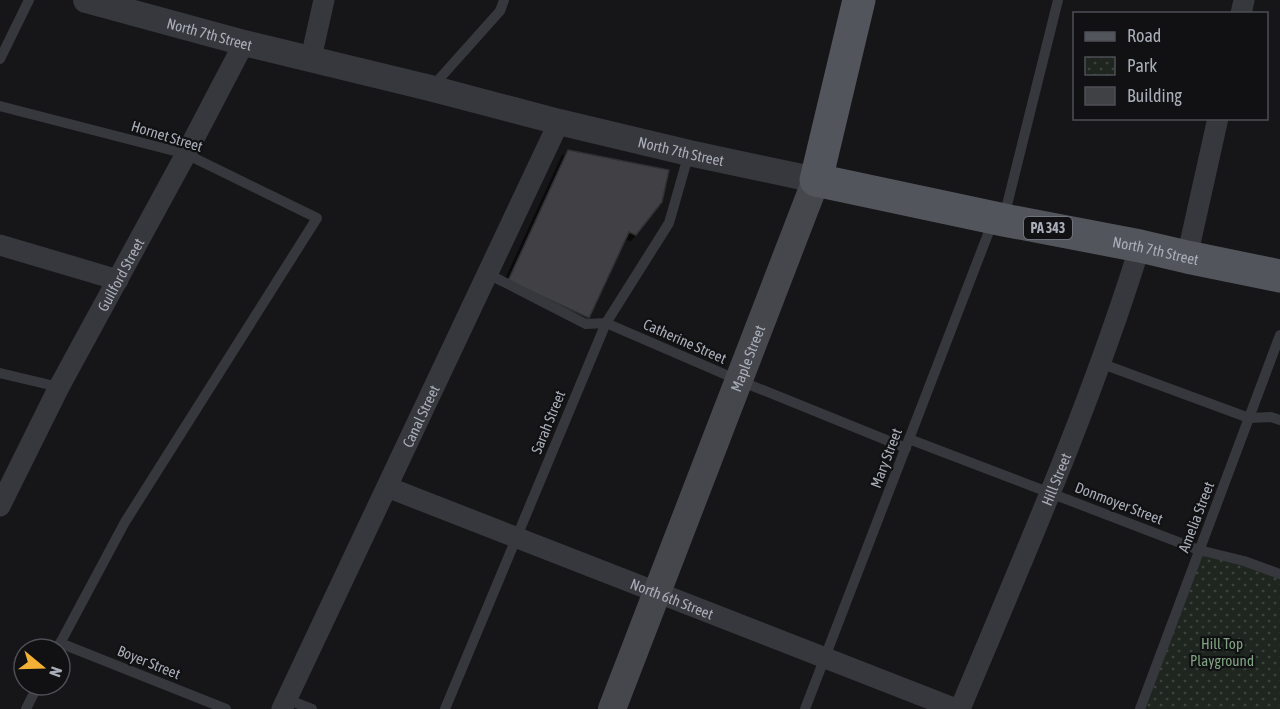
<svg xmlns="http://www.w3.org/2000/svg" width="1280" height="709" viewBox="0 0 1280 709" font-family="'Asap Condensed',sans-serif">
<style>
.park{fill:url(#park-dots)}
.building{fill:#404145;stroke:#303034;stroke-width:1.5;filter:url(#shadow)}
.lines{fill:none;stroke-linecap:round;stroke-linejoin:round}
.service{stroke:#37383d;stroke-width:10}
.minor{stroke:#37383d;stroke-width:21}
.tertiary{stroke:#37383d;stroke-width:26}
.secondary{stroke:#45474d;stroke-width:28}
.primary{stroke:#53555c;stroke-width:33}
.labels{text-anchor:middle;dominant-baseline:central;stroke-width:4.5;stroke-linejoin:round;paint-order:stroke}
.shield{fill:#111113;stroke:#7b7e86;stroke-width:1.5}
.shield-label{font-size:14px;font-weight:bold;fill:#a8adb8}
.street-label{font-size:15px;fill:#a8adb8;stroke:#111113}
.park-label{font-size:15px;fill:#7fa381;stroke:#111113}
</style>
<defs>
<pattern id="park-dots" width="8" height="8" patternUnits="userSpaceOnUse" patternTransform="scale(1.5)"><rect width="8" height="8" fill="#1e261f"/><path d="M2 2h.1M6 6h.1" fill="none" stroke="#3c433d" stroke-width="1.8" stroke-linecap="round"/></pattern>
<filter id="shadow"><feDropShadow dx="-5.5" dy="5.5" stdDeviation="0" flood-color="#0009"/></filter>
</defs>
<rect width="100%" height="100%" fill="#161618"/>
<path class="park" d="M1199,550L1280,576V709H1140Z"/>
<path class="building" d="M568,150L669,170L662,202L636,235L629,232L589,318L508,281Z"/>
<g class="lines">
<g class="service">
<path d="M0,59L29,0"/>
<path d="M432,87L500,11L504,0"/>
<path d="M0,106L186,154L317,218L125,522L57,649"/>
<path d="M1004,217L1058,0"/>
<path d="M488,274L586,324L606,323L738,380L906,448"/>
<path d="M1100,363L1249,418L1271,417L1280,420"/>
<path d="M0,373L59,387"/>
<path d="M909,439L1199,550L1244,561L1280,574"/>
<path d="M60,643L226,709"/>
<path d="M286,699L312,709"/>
<path d="M26,709L38,685"/>
<path d="M445,709L606,323L669,223L689,153"/>
<path d="M805,709L993,221"/>
<path d="M1140,709L1280,335"/>
</g>
<g class="minor">
<path d="M1241,14L1244,0"/>
<path d="M311,58L324,0"/>
<path d="M0,245L118,280"/>
<path d="M1187,257L1218,118"/>
<path id="s1" d="M387,487L956,709"/>
<path id="s2" d="M0,506L59,387L186,154L244,43"/>
<path id="s3" d="M282,709L559,122"/>
<path id="s4" d="M960,709C1024,556 1091,404 1140,246"/>
</g>
<path class="tertiary" id="s5" d="M86,0L244,43L430,88L559,122L689,153L816,180"/>
<path class="secondary" id="s6" d="M612,709L816,180"/>
<path class="primary" id="s7" d="M859,0L816,180L1004,220L1140,246L1187,257L1280,276"/>
</g>
<g class="labels">
<rect class="shield" x="1024" y="217" width="48" height="22" rx="4.5"/>
<g class="shield-label">
<text x="1048" y="228">PA 343</text>
</g>
<g class="street-label">
<text stroke="none"><textPath href="#s5" startOffset="128">North 7th Street</textPath></text>
<text transform="translate(167 136) rotate(17)">Hornet Street</text>
<text stroke="none"><textPath href="#s5" startOffset="614">North 7th Street</textPath></text>
<text stroke="none"><textPath href="#s7" startOffset="532">North 7th Street</textPath></text>
<text stroke="none"><textPath href="#s2" startOffset="261">Guilford Street</textPath></text>
<text transform="translate(685 341) rotate(24)">Catherine Street</text>
<text stroke="none"><textPath href="#s6" startOffset="376">Maple Street</textPath></text>
<text stroke="none"><textPath href="#s3" startOffset="324">Canal Street</textPath></text>
<text transform="translate(548 422) rotate(-68)">Sarah Street</text>
<text transform="translate(886 458) rotate(-69)">Mary Street</text>
<text stroke="none"><textPath href="#s4" startOffset="249">Hill Street</textPath></text>
<text transform="translate(1119 503) rotate(21)">Donmoyer Street</text>
<text transform="translate(1196 517) rotate(-69)">Amelia Street</text>
<text stroke="none"><textPath href="#s1" startOffset="306">North 6th Street</textPath></text>
<text transform="translate(149 662) rotate(22)">Boyer Street</text>
</g>
<g class="park-label">
<text x="1222" y="643">Hill Top<tspan x="1222" dy="17">Playground</tspan></text>
</g>
</g>
<rect x="1073" y="12" width="195" height="108" fill="#111113" stroke="#4d4f55" stroke-width="1.5"/>
<rect x="1085" y="32" width="30" height="9" fill="#53555c" stroke="#4d4f55" stroke-width="1.5"/>
<text x="1127" y="42" font-size="18" fill="#a8adb8">Road</text>
<rect x="1085" y="57" width="30" height="18" fill="url(#park-dots)" stroke="#4d4f55" stroke-width="1.5"/>
<text x="1127" y="72" font-size="18" fill="#a8adb8">Park</text>
<rect x="1085" y="87" width="30" height="18" fill="#404145" stroke="#4d4f55" stroke-width="1.5"/>
<text x="1127" y="102" font-size="18" fill="#a8adb8">Building</text>
<g transform="translate(42 667) rotate(109)"><circle r="28" fill="#111113" stroke="#4d4f55" stroke-width="1.5"/>
<path d="M0-4.5L10 22L0 15L-10 22Z" fill="#f2b134"/>
<text y="-9" font-size="16" font-weight="bold" text-anchor="middle" fill="#a8adb8">N</text>
</g>
</svg>
